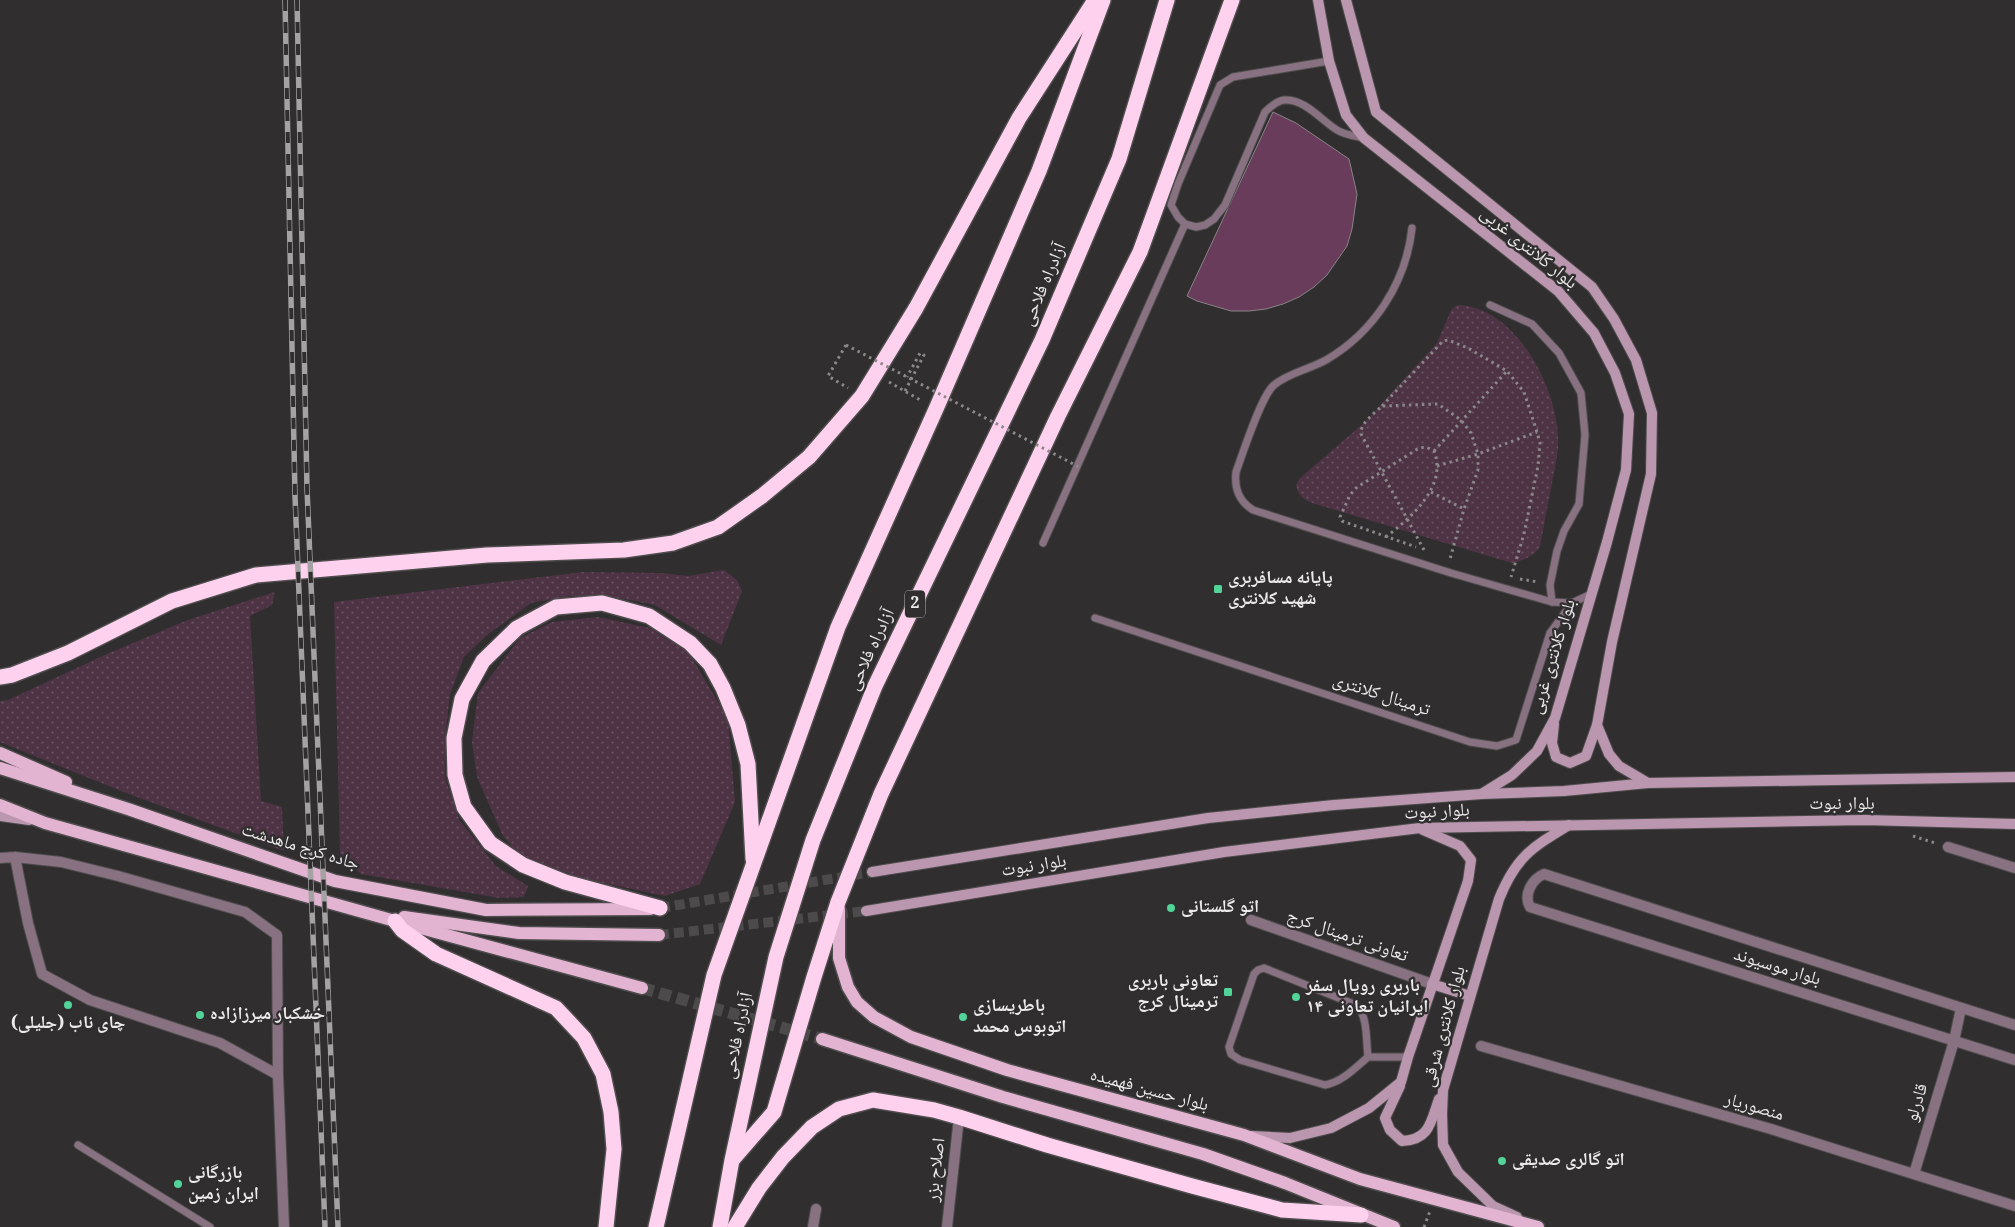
<svg xmlns="http://www.w3.org/2000/svg" width="2015" height="1227" viewBox="0 0 2015 1227" font-family="Georgia,'Noto Naskh Arabic',serif">
<style>
.grass{fill:url(#grass-dots)}
.building{fill:#693c5b;stroke:#888486}
.lines{fill:none;stroke-linecap:round;stroke-linejoin:round}
.secondary-tunnel{stroke:#4c4a4b;stroke-width:10;stroke-dasharray:10 5;stroke-linecap:butt}
.primary-tunnel{stroke:#4c4a4b;stroke-width:12;stroke-dasharray:12 6;stroke-linecap:butt}
.lane-casing{stroke:#4e4c4d;stroke-width:9}
.street-casing{stroke:#4e4c4d;stroke-width:12}
.secondary-casing{stroke:#4e4c4d;stroke-width:12}
.primary-casing{stroke:#4e4c4d;stroke-width:15}
.highway-casing{stroke:#4e4c4d;stroke-width:18}
.path{stroke:#8a8889;stroke-width:3;stroke-dasharray:2.5 4;stroke-linecap:butt}
.lane{stroke:#887180;stroke-width:7}
.street{stroke:#887180;stroke-width:10}
.secondary{stroke:#ba97ae;stroke-width:10}
.primary{stroke:#e2b4d1;stroke-width:12}
.highway{stroke:#fed2ee;stroke-width:15}
.rail-casing{stroke:#a4a2a3;stroke-width:5.5}
.rail{stroke:#302e2f;stroke-width:4;stroke-dasharray:11;stroke-linecap:butt}
.path-bridge{stroke:#8a8889;stroke-width:3;stroke-dasharray:2.5 4;stroke-linecap:butt}
.poi-dot{fill:#52d397;stroke:#302e2f;stroke-width:2}
.labels{text-anchor:middle;dominant-baseline:central;stroke-width:4.5;stroke-linejoin:round;paint-order:stroke}
.shield{fill:#302e2f;stroke:#b4b2b3;stroke-width:1}
.shield-label{font-size:16px;font-weight:bold;fill:#eceaeb}
.street-label{font-size:18px;fill:#eceaeb;stroke:#302e2f}
.poi-label{font-size:18px;font-weight:bold;fill:#eceaeb;stroke:#302e2f;text-anchor:start}
</style>
<defs>
<pattern id="grass-dots" width="8" height="8" patternUnits="userSpaceOnUse" patternTransform="scale(1.25)"><rect width="8" height="8" fill="#4e3345"/><path d="M2 2h.1M6 6h.1" fill="none" stroke="#685160" stroke-width="1.8" stroke-linecap="round"/></pattern>
</defs>
<rect width="100%" height="100%" fill="#302e2f"/>
<g class="grass">
<path d="M1457,305C1518,306 1562,395 1558,449C1557,460 1554,472 1552,483C1548,504 1544,525 1540,547C1534,556 1523,561 1512,563L1312,503C1303,499 1298,495 1296,485L1300,478L1365,422L1437,343L1451,310Z"/>
<path d="M724,570L737,580L742,591L721,645L655,605L609,596H570L531,603L487,635L464,657L450,695L445,737V778L460,821L496,866L528,886L524,897L499,898L361,874L340,854L334,602L583,572L661,573L688,576Z"/>
<path d="M275,592L272,605L250,616L261,801L282,807L284,851L126,793L0,742V701L8,700L109,653L188,620Z"/>
<path d="M598,617L650,628L689,653L728,719L735,802L700,884L665,896L585,879L520,857L502,834L477,777L472,742L478,693L520,638L552,622Z"/>
</g>
<path class="building" d="M1273,112L1296,123L1349,159L1357,194L1352,229L1347,246L1327,275L1314,287L1299,297L1283,304L1266,309L1249,311H1231L1197,301L1187,296Z"/>
<g class="lines">
<g class="secondary-tunnel">
<path d="M660,908L872,872"/>
<path d="M659,935L866,911"/>
</g>
<path class="primary-tunnel" d="M642,988L822,1039"/>
<defs>
<g id="lane">
<path d="M1329,61L1233,77L1220,85L1178,184L1171,205L1178,217L1185,224L1196,227L1205,225L1214,219L1225,205L1265,112C1270,107 1277,101 1284,100C1304,98 1322,121 1337,130C1345,135 1355,136 1364,138"/>
<path d="M1412,228C1406,283 1374,332 1326,360C1310,369 1288,373 1274,385C1261,396 1243,453 1236,472C1234,489 1239,501 1253,510L1451,573L1552,602L1572,603L1591,594"/>
<path d="M1490,305L1532,324L1559,353L1581,393L1585,435L1579,504L1564,531L1557,551L1550,585L1552,602"/>
<path d="M1043,543L1185,224"/>
<path d="M1095,618L1470,742L1497,746L1516,740L1550,633L1572,603"/>
<path d="M1368,1057C1366,1041 1368,1015 1356,1005L1264,968L1258,970L1254,974L1229,1047L1231,1054L1240,1060L1325,1085C1342,1082 1355,1068 1368,1057H1408"/>
<path d="M78,1145L210,1227"/>
</g>
<g id="street">
<path d="M1948,847L2015,868"/>
<path d="M0,858L15,857L61,862L118,876L245,912L277,935L278,1075L220,1043L90,1000L42,974L28,923L15,857"/>
<path d="M1251,920L1432,984"/>
<path d="M2015,1025L1544,874C1532,879 1523,895 1530,907L2015,1060"/>
<path d="M1481,1046L1771,1129L2015,1206"/>
<path d="M278,1075L284,1227"/>
<path d="M1914,1174L1954,1041L1961,1008"/>
<path d="M813,1227L816,1209"/>
<path d="M947,1227L959,1117"/>
</g>
<g id="secondary">
<path d="M1318,0L1329,61L1346,115L1364,138L1558,291L1594,333L1615,373L1629,414L1626,470L1607,542L1555,718L1537,751L1512,775L1483,793"/>
<path d="M1346,0L1376,112L1592,287L1614,319L1636,360L1652,413L1651,474L1612,642L1597,725L1609,754L1619,766L1648,783"/>
<path d="M1554,724L1552,743L1556,757L1570,763L1586,756L1597,725"/>
<path d="M0,816L29,820"/>
<path d="M872,872L1208,818L1334,805L1482,794L1564,791L1648,783L2015,777"/>
<path d="M866,911L1224,852L1420,828L1865,820L2015,824"/>
<path d="M1432,984L1470,996"/>
<path d="M1400,1086L1385,1118L1390,1130L1402,1141C1430,1140 1431,1121 1439,1099"/>
<path d="M1252,1136L1290,1138L1331,1128L1369,1108L1401,1082L1408,1057L1468,881L1471,860L1460,846L1423,830"/>
<path d="M1517,1217L1493,1206L1458,1172L1443,1145L1442,1114L1443,1090L1499,899C1516,857 1531,848 1569,825"/>
</g>
<g id="primary">
<path d="M0,753L66,782"/>
<path d="M0,768L128,809L335,881L486,910L650,909"/>
<path d="M0,805L45,823L395,921L642,988"/>
<path d="M839,909V958L848,987L857,1002L874,1017L911,1037L1007,1070L1244,1135L1360,1179L1538,1227"/>
<path d="M404,917L519,933L659,935"/>
<path d="M822,1039L1003,1097L1203,1154L1285,1183L1394,1227"/>
</g>
<g id="highway">
<path d="M0,677L12,675L68,653L172,601L256,575L487,555L624,550L673,543L718,527L762,496L809,457L862,396L916,308L1019,118L1095,0"/>
<path d="M660,908L565,882L523,865L490,843L464,807L455,775L454,738L462,699L483,661L517,628L556,607L602,603L649,616L690,643L710,664L723,688L738,725L748,764L753,859"/>
<path d="M395,921L402,930L436,954L556,1008L584,1038L603,1074L611,1112L614,1149L606,1227"/>
<path d="M733,1159L774,1112L814,977L838,902L881,794L1058,416L1140,252L1232,0"/>
<path d="M656,1227L714,975L838,627L936,409L1039,171L1103,0"/>
<path d="M720,1227L732,1160L776,957L813,840L875,686L1042,340L1119,159L1167,0"/>
<path d="M735,1227L759,1188L783,1157L812,1127L839,1109L873,1100L934,1110L959,1117L1047,1145L1192,1186L1282,1210L1361,1215"/>
</g>
</defs>
<use href="#lane" class="lane-casing"/>
<use href="#street" class="street-casing"/>
<use href="#secondary" class="secondary-casing"/>
<use href="#primary" class="primary-casing"/>
<use href="#highway" class="highway-casing"/>
<g class="path">
<path d="M846,345L828,376L848,388"/>
<path d="M889,382L922,401"/>
<path d="M905,391L924,355L920,353L907,377"/>
<path d="M1382,406L1443,341L1448,340L1468,348L1507,371L1524,392L1537,432L1540,443L1538,466L1524,534L1511,577"/>
<path d="M1434,451L1507,371"/>
<path d="M1437,466L1478,454L1537,432"/>
<path d="M1431,492L1464,509"/>
<path d="M1386,537C1410,518 1448,487 1434,451L1426,447L1419,448L1356,488L1350,495L1340,517L1342,521L1416,547"/>
<path d="M1424,550L1361,434C1360,423 1375,413 1382,406L1438,404L1461,420L1471,433L1478,454V470L1464,509L1450,559"/>
<path d="M1520,579L1538,582"/>
<path d="M1913,836L1935,843"/>
<path d="M1424,1227L1430,1211"/>
</g>
<use href="#lane" class="lane"/>
<use href="#street" class="street"/>
<use href="#secondary" class="secondary"/>
<use href="#primary" class="primary"/>
<use href="#highway" class="highway"/>
<defs>
<g id="rail">
<path d="M285,0L295,496L325,1227"/>
<path d="M297,0L307,488L338,1227"/>
</g>
</defs>
<use href="#rail" class="rail-casing"/>
<use href="#rail" class="rail"/>
<path class="path-bridge" d="M846,345L1081,468"/>
</g>
<g class="poi-dot">
<rect x="1213" y="584" width="10" height="10" rx="2.5"/>
<circle cx="1171" cy="908" r="5"/>
<rect x="1223" y="987" width="10" height="10" rx="2.5"/>
<circle cx="1296" cy="997" r="5"/>
<circle cx="68" cy="1005" r="5"/>
<circle cx="200" cy="1015" r="5"/>
<circle cx="963" cy="1017" r="5"/>
<circle cx="1502" cy="1161" r="5"/>
<circle cx="178" cy="1184" r="5"/>
</g>
<g class="labels">
<rect class="shield" x="905" y="590.5" width="20" height="27" rx="4"/>
<g class="shield-label">
<text x="915" y="604">2</text>
</g>
<g class="street-label">
<text transform="translate(1528 249) rotate(39)">بلوار کلانتری غربی</text>
<text transform="translate(1045 285) rotate(-67)">آزادراه فلاحی</text>
<text transform="translate(872 650) rotate(-65)">آزادراه فلاحی</text>
<text transform="translate(1554 657) rotate(-73)">بلوار کلانتری غربی</text>
<text transform="translate(1381 696) rotate(18)">ترمینال کلانتری</text>
<text x="1842" y="805">بلوار نبوت</text>
<text transform="translate(1437 813) rotate(-3)">بلوار نبوت</text>
<text transform="translate(300 848) rotate(17)">جاده کرج ماهدشت</text>
<text transform="translate(1034 867) rotate(-9)">بلوار نبوت</text>
<text transform="translate(1347 937) rotate(19)">تعاونی ترمینال کرج</text>
<text transform="translate(1777 968) rotate(17)">بلوار موسیوند</text>
<text transform="translate(1445 1027) rotate(-75)">بلوار کلانتری شرقی</text>
<text transform="translate(739 1036) rotate(-78)">آزادراه فلاحی</text>
<text transform="translate(1149 1091) rotate(15)">بلوار حسین فهمیده</text>
<text transform="translate(1918 1103) rotate(-73)">قادرلو</text>
<text transform="translate(1754 1108) rotate(16)">منصوریار</text>
<text transform="translate(937 1170) rotate(-84)">اصلاح بزر</text>
</g>
<g class="poi-label">
<text x="1228" y="579">پایانه مسافربری<tspan x="1228" dy="21">شهید کلانتری</tspan></text>
<text x="1181" y="908">اتو گلستانی</text>
<text x="1218" y="982" text-anchor="end">تعاونی باربری<tspan x="1218" dy="21">ترمینال کرج</tspan></text>
<text x="1306" y="987">باربری رویال سفر<tspan x="1306" dy="21">ایرانیان تعاونی ۱۴</tspan></text>
<text x="973" y="1007">باطریسازی<tspan x="973" dy="21">اتوبوس محمد</tspan></text>
<text x="210" y="1015">خشکبار میرزازاده</text>
<text x="68" y="1024" text-anchor="middle">چای ناب (جلیلی)</text>
<text x="1512" y="1161">اتو گالری صدیقی</text>
<text x="188" y="1174">بازرگانی<tspan x="188" dy="21">ایران زمین</tspan></text>
</g>
</g>
</svg>
